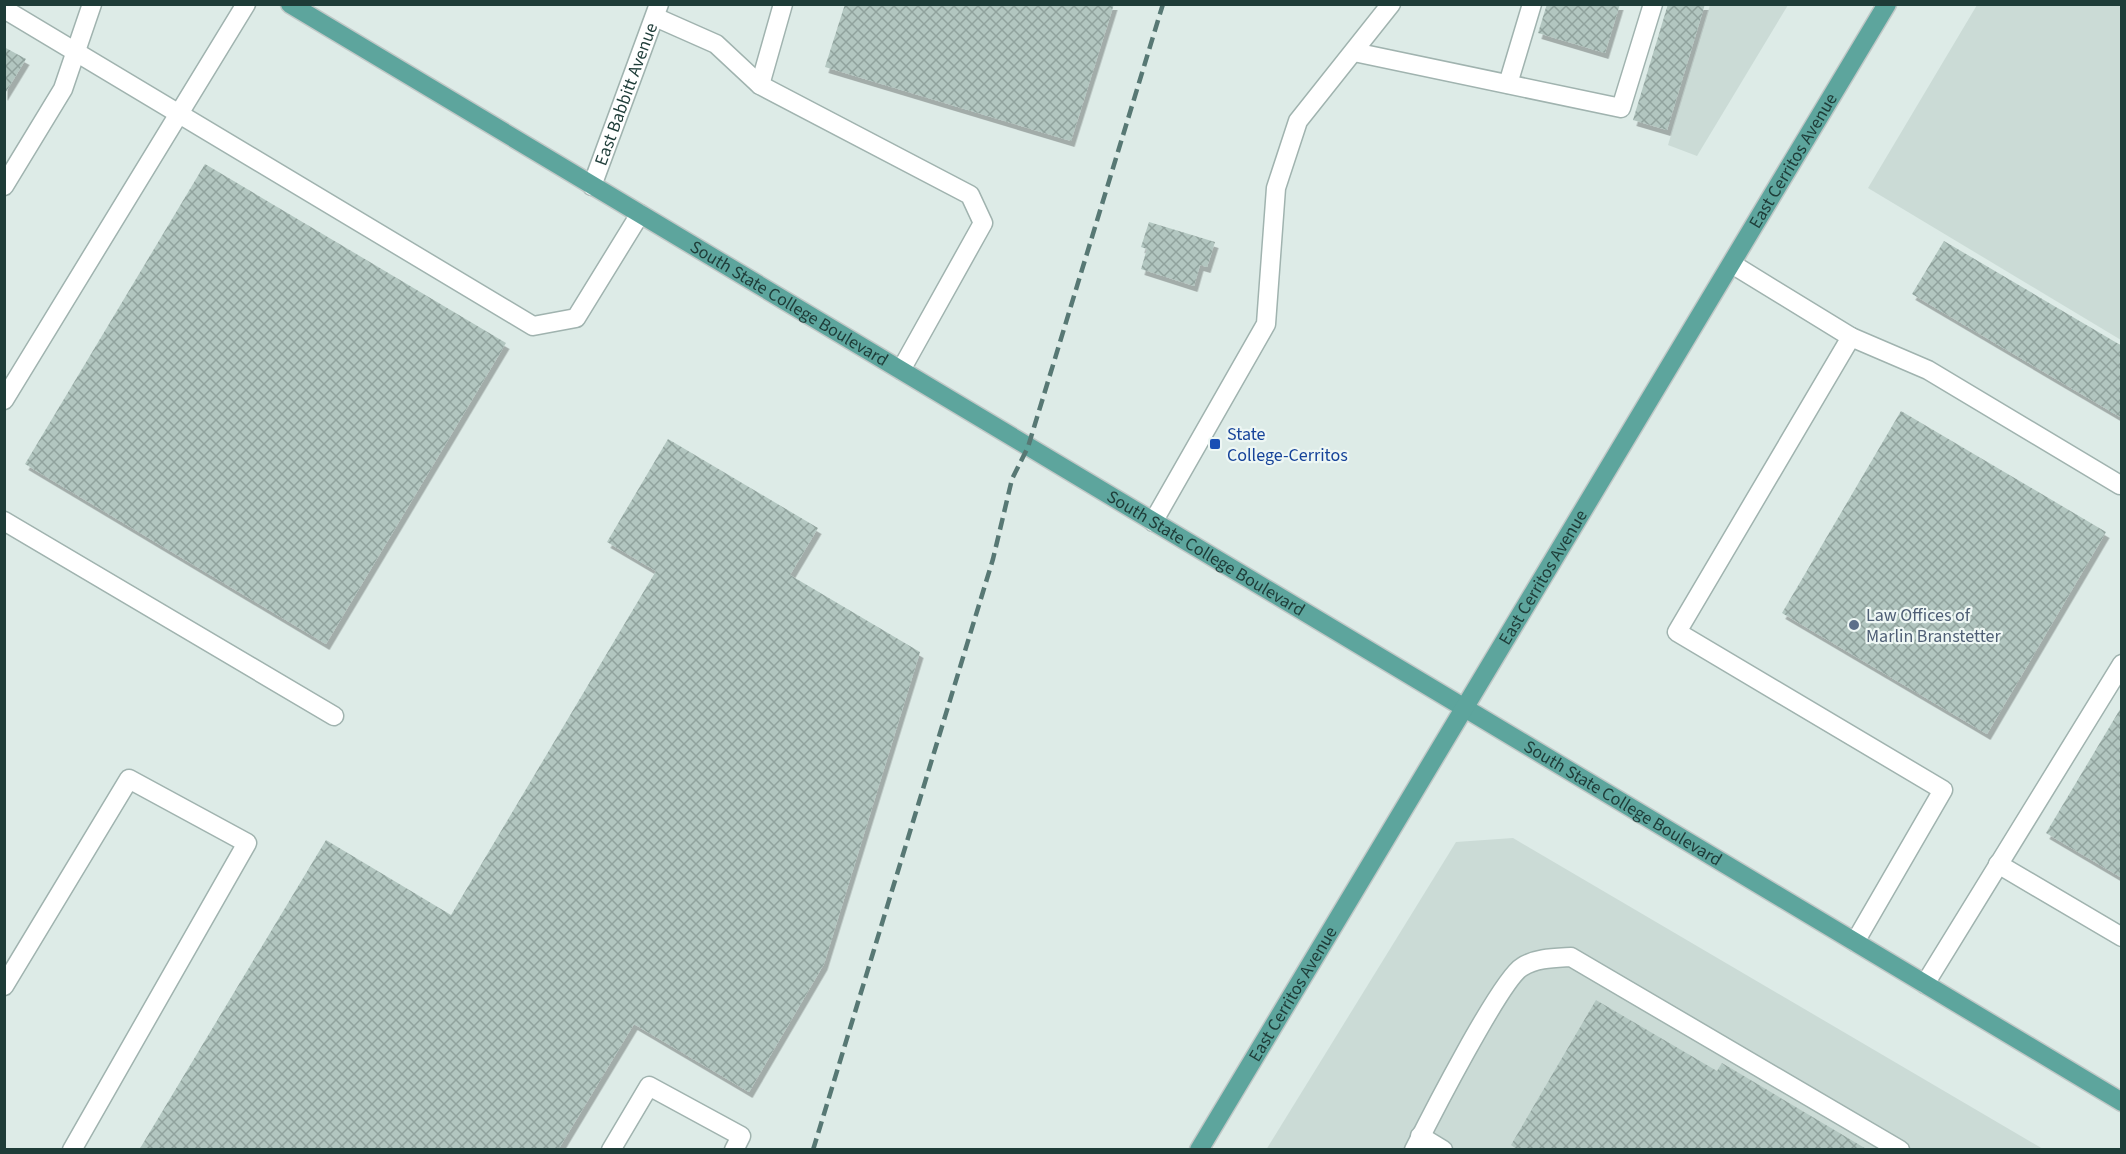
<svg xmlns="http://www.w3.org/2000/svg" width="2126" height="1154" viewBox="0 0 2126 1154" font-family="'Source Sans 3',sans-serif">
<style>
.built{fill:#cbdbd6}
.building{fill:url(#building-cross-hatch);filter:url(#shadow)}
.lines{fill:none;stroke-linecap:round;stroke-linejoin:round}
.minor-casing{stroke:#a0b3af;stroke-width:21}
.major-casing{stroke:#c0c8c7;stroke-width:21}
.minor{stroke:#fff;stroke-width:18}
.major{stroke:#5da59d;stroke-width:18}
.rail{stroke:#577874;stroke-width:4.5;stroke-dasharray:12 6;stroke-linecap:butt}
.transit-dot{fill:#1a4fb4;stroke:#eef7f4;stroke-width:2}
.service-dot{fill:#5c6f8a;stroke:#eef7f4;stroke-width:2}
.labels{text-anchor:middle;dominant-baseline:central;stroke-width:4.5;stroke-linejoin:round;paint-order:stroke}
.street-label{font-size:18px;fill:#1e3c38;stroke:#eef7f4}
.transit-label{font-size:18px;fill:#164399;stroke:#eef7f4;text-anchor:start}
.service-label{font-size:18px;fill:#4e5e75;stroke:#eef7f4;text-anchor:start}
</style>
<defs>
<pattern id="building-cross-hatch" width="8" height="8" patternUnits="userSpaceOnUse" patternTransform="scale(1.5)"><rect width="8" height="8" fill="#b2c6c0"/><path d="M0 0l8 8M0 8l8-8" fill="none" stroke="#90a29d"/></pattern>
<filter id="shadow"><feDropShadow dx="3.5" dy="6" stdDeviation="0" flood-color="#0004"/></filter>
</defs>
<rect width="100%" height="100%" fill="#ddebe7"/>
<g class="built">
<path d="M1710,5H1788L1697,156L1668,145Z"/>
<path d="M1977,5H2121V340L1868,188Z"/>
<path d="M1513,838L2043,1149L1266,1150L1456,842Z"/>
</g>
<g class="building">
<path d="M845,4H1114L1071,141L825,67Z"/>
<path d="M1547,4H1620L1605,53L1538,33Z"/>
<path d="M1668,4H1705L1667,130L1633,120Z"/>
<path d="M4,47L26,59L4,95Z"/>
<path d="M205,164L506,343L326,644L25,464Z"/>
<path d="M1149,222L1215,242L1207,267L1200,265L1194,286L1141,269L1147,249L1141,247Z"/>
<path d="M1944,241L2122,346V418L1912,294Z"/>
<path d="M1901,411L2106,532L1987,734L1782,613Z"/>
<path d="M668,439L818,528L790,575L920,652L824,964L749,1092L634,1024L558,1150H139L326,840L451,915L656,571L607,542Z"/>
<path d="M2122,706V878L2046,833Z"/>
<path d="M1596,1000L1717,1071L1722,1063L1868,1150H1518L1511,1145Z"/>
</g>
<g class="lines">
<defs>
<g id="minor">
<path d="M4,9L533,326L576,318L640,214"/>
<path d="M655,17L716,44L760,85L970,195L983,223L901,370"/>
<path d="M1354,52L1621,108L1653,4"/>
<path d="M1508,84L1532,4"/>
<path d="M760,85L783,4"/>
<path d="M4,186L63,89L92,4"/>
<path id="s1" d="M592,186L659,4"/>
<path d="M1732,264L1851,337L1677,632L1943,790L1855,942"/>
<path d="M1851,337L1928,370L2120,485"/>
<path d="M4,400L246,4"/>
<path d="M4,521L334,716"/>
<path d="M1153,522L1266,324L1276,188L1298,121L1391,4"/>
<path d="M1998,864L2122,937"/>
<path d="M1925,984L2122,664"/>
<path d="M4,986L129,779L247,843L72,1150"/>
<path d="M1420,1136L1443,1150"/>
<path d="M611,1150L649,1086L741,1136L734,1150"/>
<path d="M1414,1150C1429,1120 1501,979 1522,967C1536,958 1554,958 1571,957L1900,1150"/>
</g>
<g id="major">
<path id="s2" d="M290,4L2122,1102"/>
<path id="s3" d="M1199,1150L1887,4"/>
</g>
</defs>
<use href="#minor" class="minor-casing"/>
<use href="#major" class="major-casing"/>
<use href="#minor" class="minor"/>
<use href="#major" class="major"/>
<path class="rail" d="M813,1150L993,559L1012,479L1028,447L1163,4"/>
</g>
<rect class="transit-dot" x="1209" y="438" width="12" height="12" rx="3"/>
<circle class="service-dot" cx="1854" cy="625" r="6"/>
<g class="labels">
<g class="street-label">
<text stroke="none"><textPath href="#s1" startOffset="98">East Babbitt Avenue</textPath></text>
<text stroke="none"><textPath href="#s3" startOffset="1154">East Cerritos Avenue</textPath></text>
<text stroke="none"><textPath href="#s2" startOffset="582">South State College Boulevard</textPath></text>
<text stroke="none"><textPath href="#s2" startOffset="1068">South State College Boulevard</textPath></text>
<text stroke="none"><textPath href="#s3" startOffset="668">East Cerritos Avenue</textPath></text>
<text stroke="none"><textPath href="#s2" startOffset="1554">South State College Boulevard</textPath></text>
<text stroke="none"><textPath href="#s3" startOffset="182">East Cerritos Avenue</textPath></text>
</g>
<g class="transit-label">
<text x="1227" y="434">State<tspan x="1227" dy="21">College-Cerritos</tspan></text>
</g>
<g class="service-label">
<text x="1866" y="615">Law Offices of<tspan x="1866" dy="21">Marlin Branstetter</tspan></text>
</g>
</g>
<rect width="2126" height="1154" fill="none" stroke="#1e3c38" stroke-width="12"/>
</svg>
